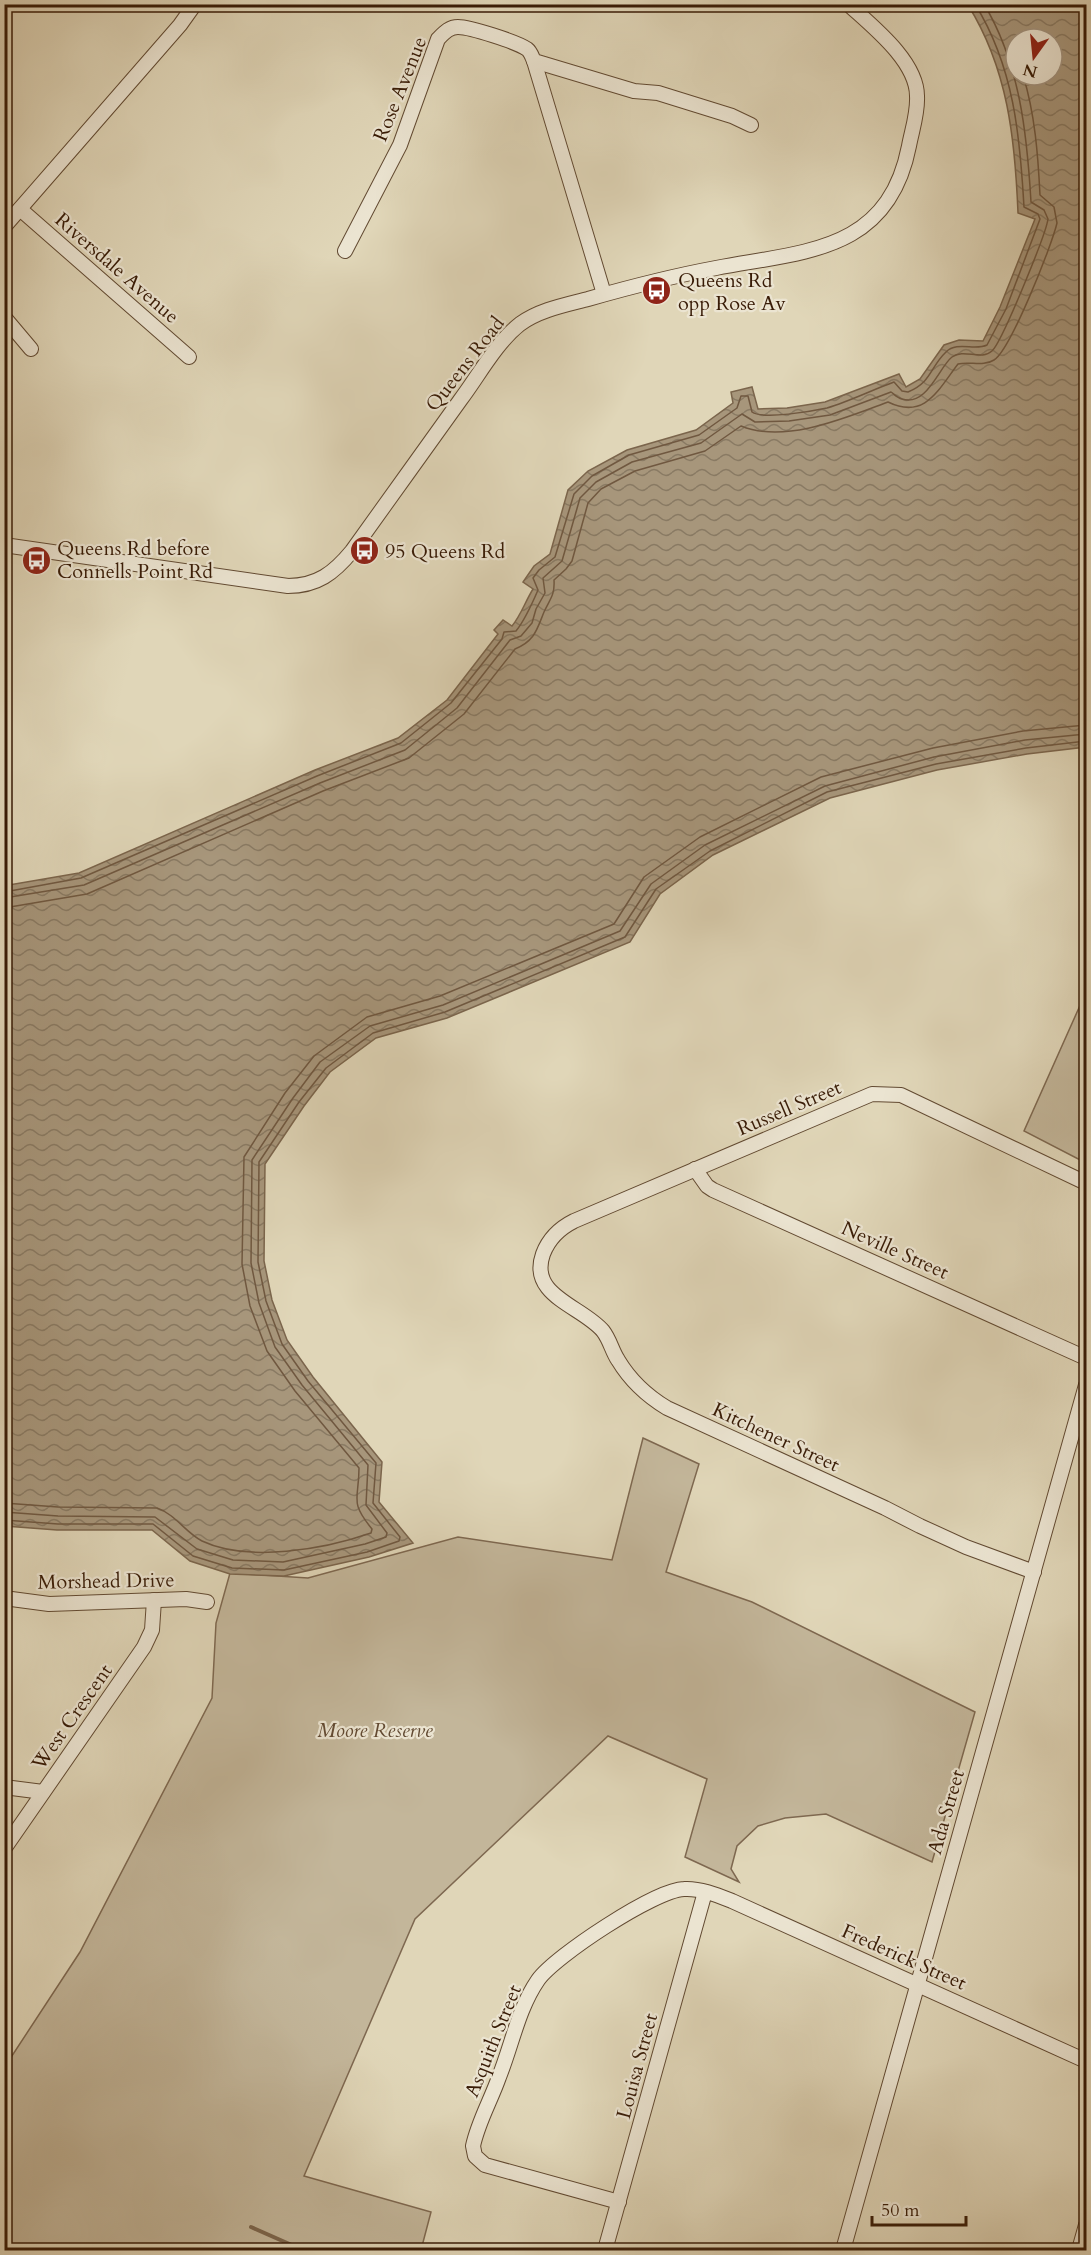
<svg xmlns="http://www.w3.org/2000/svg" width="1091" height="2255" viewBox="0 0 1091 2255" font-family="Cardo,serif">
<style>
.park{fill:#c3b69a;stroke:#7e6850;stroke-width:1.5}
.water{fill:url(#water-waves);stroke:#7b654c;stroke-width:1.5;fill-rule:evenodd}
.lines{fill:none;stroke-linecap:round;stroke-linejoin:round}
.shore{stroke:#705840;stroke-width:1.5}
.stream{stroke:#7b654c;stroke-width:4}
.street-casing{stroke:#624a32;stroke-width:16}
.street{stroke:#ebe4d1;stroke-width:14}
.labels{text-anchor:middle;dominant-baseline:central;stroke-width:4.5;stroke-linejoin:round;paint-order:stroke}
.street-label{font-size:20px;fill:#381b06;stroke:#ebe4d1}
.poi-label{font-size:20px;fill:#381b06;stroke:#ebe4d1;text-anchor:start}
.park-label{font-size:20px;font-style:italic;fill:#624a32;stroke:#ebe4d1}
</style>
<defs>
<pattern id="water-waves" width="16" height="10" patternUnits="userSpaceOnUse" patternTransform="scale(1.5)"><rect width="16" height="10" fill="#a7967b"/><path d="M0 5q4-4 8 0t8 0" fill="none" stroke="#897a63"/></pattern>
</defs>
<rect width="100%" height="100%" fill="#e0d6b8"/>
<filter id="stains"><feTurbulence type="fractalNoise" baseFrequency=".00333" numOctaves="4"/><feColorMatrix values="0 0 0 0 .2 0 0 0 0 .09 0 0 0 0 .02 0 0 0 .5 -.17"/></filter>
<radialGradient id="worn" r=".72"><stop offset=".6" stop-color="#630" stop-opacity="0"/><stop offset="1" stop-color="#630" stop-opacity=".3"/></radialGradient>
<g class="park">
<path d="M1086,992V1163L1024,1131Z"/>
<path d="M643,1438L699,1464L666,1572L752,1602L975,1712L932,1862L826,1814L785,1818L758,1826L737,1846L731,1869L739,1882L685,1857L707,1779L608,1736L415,1919L304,2176L431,2212L421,2250H5L4,2068L80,1952L212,1698L216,1623L230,1573L308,1578L458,1537L612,1560Z"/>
</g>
<path class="water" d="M968,5H1086V747L1027,754L937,770L830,798L713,855L660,894L630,942L447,1018L376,1038L330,1072L304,1106L265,1164L264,1261L272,1300L287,1340L313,1377L382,1462L379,1502L413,1543L369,1557L284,1576L230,1574L190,1561L152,1530H57L5,1526V883L9,885L79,873L315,770L398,738L447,700L498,634L494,630L503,620L512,626C521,615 525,602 533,589L523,582L534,566L550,554L568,490L588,471L627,450L696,430L733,403L731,392L752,387L758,409L787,408L825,402L899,374L906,387L920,379L944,345L959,340L983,341L1000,307L1035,219L1018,213C1015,139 1008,69 968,5ZM1016,39H1052V75H1016Z"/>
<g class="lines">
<g class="shore">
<path d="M4,890L10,891L81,878L317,776L401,743L451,703L502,639L504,632L516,631C525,620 532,604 538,590L533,578L539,570L555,557L574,494L592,476L629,455L699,435L737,408L741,396H748L752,412C763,420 813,411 827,408C850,401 872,390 894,382L902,391L908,392C932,382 930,367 946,352C957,341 975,351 987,345L1006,309L1040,219L1038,214L1024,207C1020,136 1014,67 975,4"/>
<path d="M4,898L84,885L320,783L405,750L457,708L510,640L521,636L532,623L536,609L545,593L543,578L562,561L580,498L596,482L632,462L701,443L742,414L755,422L789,421L830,415L891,392C894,394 897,398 902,399C927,407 939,367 952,357C964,348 981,361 992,351C1002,342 1046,234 1048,219L1044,210L1031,202C1027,134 1020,64 984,4"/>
<path d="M4,908L87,894L323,791L409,758L464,714L515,649C535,641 537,629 544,612C550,599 555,595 554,580L566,569L572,561L588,503L601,489L635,471L705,451L741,426C785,444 845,418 888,402C925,420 938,390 958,364C970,361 983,367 994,360C1010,351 1052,245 1057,223L1054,207L1040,195C1038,155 1035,114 1023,75"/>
<path d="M4,1503L58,1507L157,1508C175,1514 186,1533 202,1541C248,1563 325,1549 371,1533L372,1529C349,1501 359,1500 359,1468L295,1391L267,1351L250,1306L242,1264L244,1157L285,1093L314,1056L367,1017L440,996L614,924L644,877L700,837L821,777L933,748L1023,731L1086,725"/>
<path d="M4,1512L58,1516L155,1517L197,1549L233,1560L283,1562L365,1544L386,1537L387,1533L366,1505L368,1465L302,1385L275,1347L259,1303L251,1263L252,1160L293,1098L320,1062L370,1026L443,1005L620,931L651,884L705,845L825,786L934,757L1025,740L1086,734"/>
<path d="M4,1520L58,1524H153L193,1556L232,1568L284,1570L367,1552L399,1541L400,1537L373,1503L376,1463L308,1381L282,1344L266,1301L258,1262L259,1162L299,1102L326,1068L373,1033L445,1012L625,937L656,889L710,851L827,792L936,764L1026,748L1086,741"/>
</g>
<path class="stream" d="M251,2227L303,2250"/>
<defs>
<g id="street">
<path d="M534,61L604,294"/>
<path d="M20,209L189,357"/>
<path d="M4,227L180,25L195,4"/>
<path d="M345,251L400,145L438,39C444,33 449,27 458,27C470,27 517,42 527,49C531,52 532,57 534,61L634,91L658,93L732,116L751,125"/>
<path d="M4,317L31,349"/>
<path d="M4,545L288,586C317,586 334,573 352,551C388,500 425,450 461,399C479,375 496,343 520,324C539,310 565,305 588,299C630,287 673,276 716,268C804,251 888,253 909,146C912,130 918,113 917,96C917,61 872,26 848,4"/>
<path d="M695,1169L707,1186L713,1190L1086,1358"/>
<path d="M1034,1572L966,1547L920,1526L885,1508L667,1408C647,1396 630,1380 618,1360C612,1351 610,1340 603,1331C582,1306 528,1296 543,1254C549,1238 560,1228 574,1221L872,1094L901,1095L1086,1183"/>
<path d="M4,1598L49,1604L186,1599L207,1602"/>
<path d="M4,1787L43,1792"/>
<path d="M4,1849L144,1647L152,1630L154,1600"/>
<path d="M619,2202L485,2165L475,2156L473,2146C478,2122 491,2100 499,2077C512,2045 518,2009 538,1980C555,1956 655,1890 684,1889C700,1888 717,1895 732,1901L1086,2061"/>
<path d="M605,2250L705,1892"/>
<path d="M843,2250L1086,1385"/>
<path d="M1079,2250L1086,2225"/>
</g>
</defs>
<use href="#street" class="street-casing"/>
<use href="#street" class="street"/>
</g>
<defs>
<symbol id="bus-disc" viewBox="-11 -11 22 22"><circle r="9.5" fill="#8f2418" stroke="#ebe4d1"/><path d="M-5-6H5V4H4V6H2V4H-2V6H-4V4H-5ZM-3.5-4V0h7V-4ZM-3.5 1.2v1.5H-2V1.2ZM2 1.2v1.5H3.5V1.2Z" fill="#fff"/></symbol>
</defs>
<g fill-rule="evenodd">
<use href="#bus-disc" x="640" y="274" width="33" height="33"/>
<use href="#bus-disc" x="348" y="534" width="33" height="33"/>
<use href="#bus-disc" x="20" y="544" width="33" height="33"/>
</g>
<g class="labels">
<g class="street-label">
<text transform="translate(400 89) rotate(-68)">Rose Avenue</text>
<text transform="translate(117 268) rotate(41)">Riversdale Avenue</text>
<text transform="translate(465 364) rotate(-52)">Queens Road</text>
<text transform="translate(789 1108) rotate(-23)">Russell Street</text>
<text transform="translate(895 1250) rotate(24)">Neville Street</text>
<text transform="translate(776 1437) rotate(25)">Kitchener Street</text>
<text transform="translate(106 1581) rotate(-1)">Morshead Drive</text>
<text transform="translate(72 1717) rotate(-55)">West Crescent</text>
<text transform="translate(946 1812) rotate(-74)">Ada Street</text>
<text transform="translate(904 1957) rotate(24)">Frederick Street</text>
<text transform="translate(493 2041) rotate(-68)">Asquith Street</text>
<text transform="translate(637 2066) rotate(-75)">Louisa Street</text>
</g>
<g class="poi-label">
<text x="678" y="280">Queens Rd<tspan x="678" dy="23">opp Rose Av</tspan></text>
<text x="57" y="548">Queens Rd before<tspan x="57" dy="23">Connells Point Rd</tspan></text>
<text x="385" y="551">95 Queens Rd</text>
</g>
<g class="park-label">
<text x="375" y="1730">Moore Reserve</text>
</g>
</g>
<rect width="1091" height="2255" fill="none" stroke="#e0d6b8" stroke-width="24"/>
<rect x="6" y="6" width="1079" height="2243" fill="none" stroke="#381b06" stroke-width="3"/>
<rect x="12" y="12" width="1067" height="2231" fill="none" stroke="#381b06" stroke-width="1.5"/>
<g transform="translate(1034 57) rotate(195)"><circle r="28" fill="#ebe4d1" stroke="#a39480" stroke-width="1.5"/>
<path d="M0-4.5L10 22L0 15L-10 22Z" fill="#8f2418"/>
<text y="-9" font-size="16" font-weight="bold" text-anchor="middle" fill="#381b06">N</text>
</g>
<path d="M872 2216v9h94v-9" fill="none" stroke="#381b06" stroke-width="3"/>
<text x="881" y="2216" font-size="18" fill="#381b06" stroke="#ebe4d1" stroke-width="4.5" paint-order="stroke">50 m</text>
<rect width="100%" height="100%" filter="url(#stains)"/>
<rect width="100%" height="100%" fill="url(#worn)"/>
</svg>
